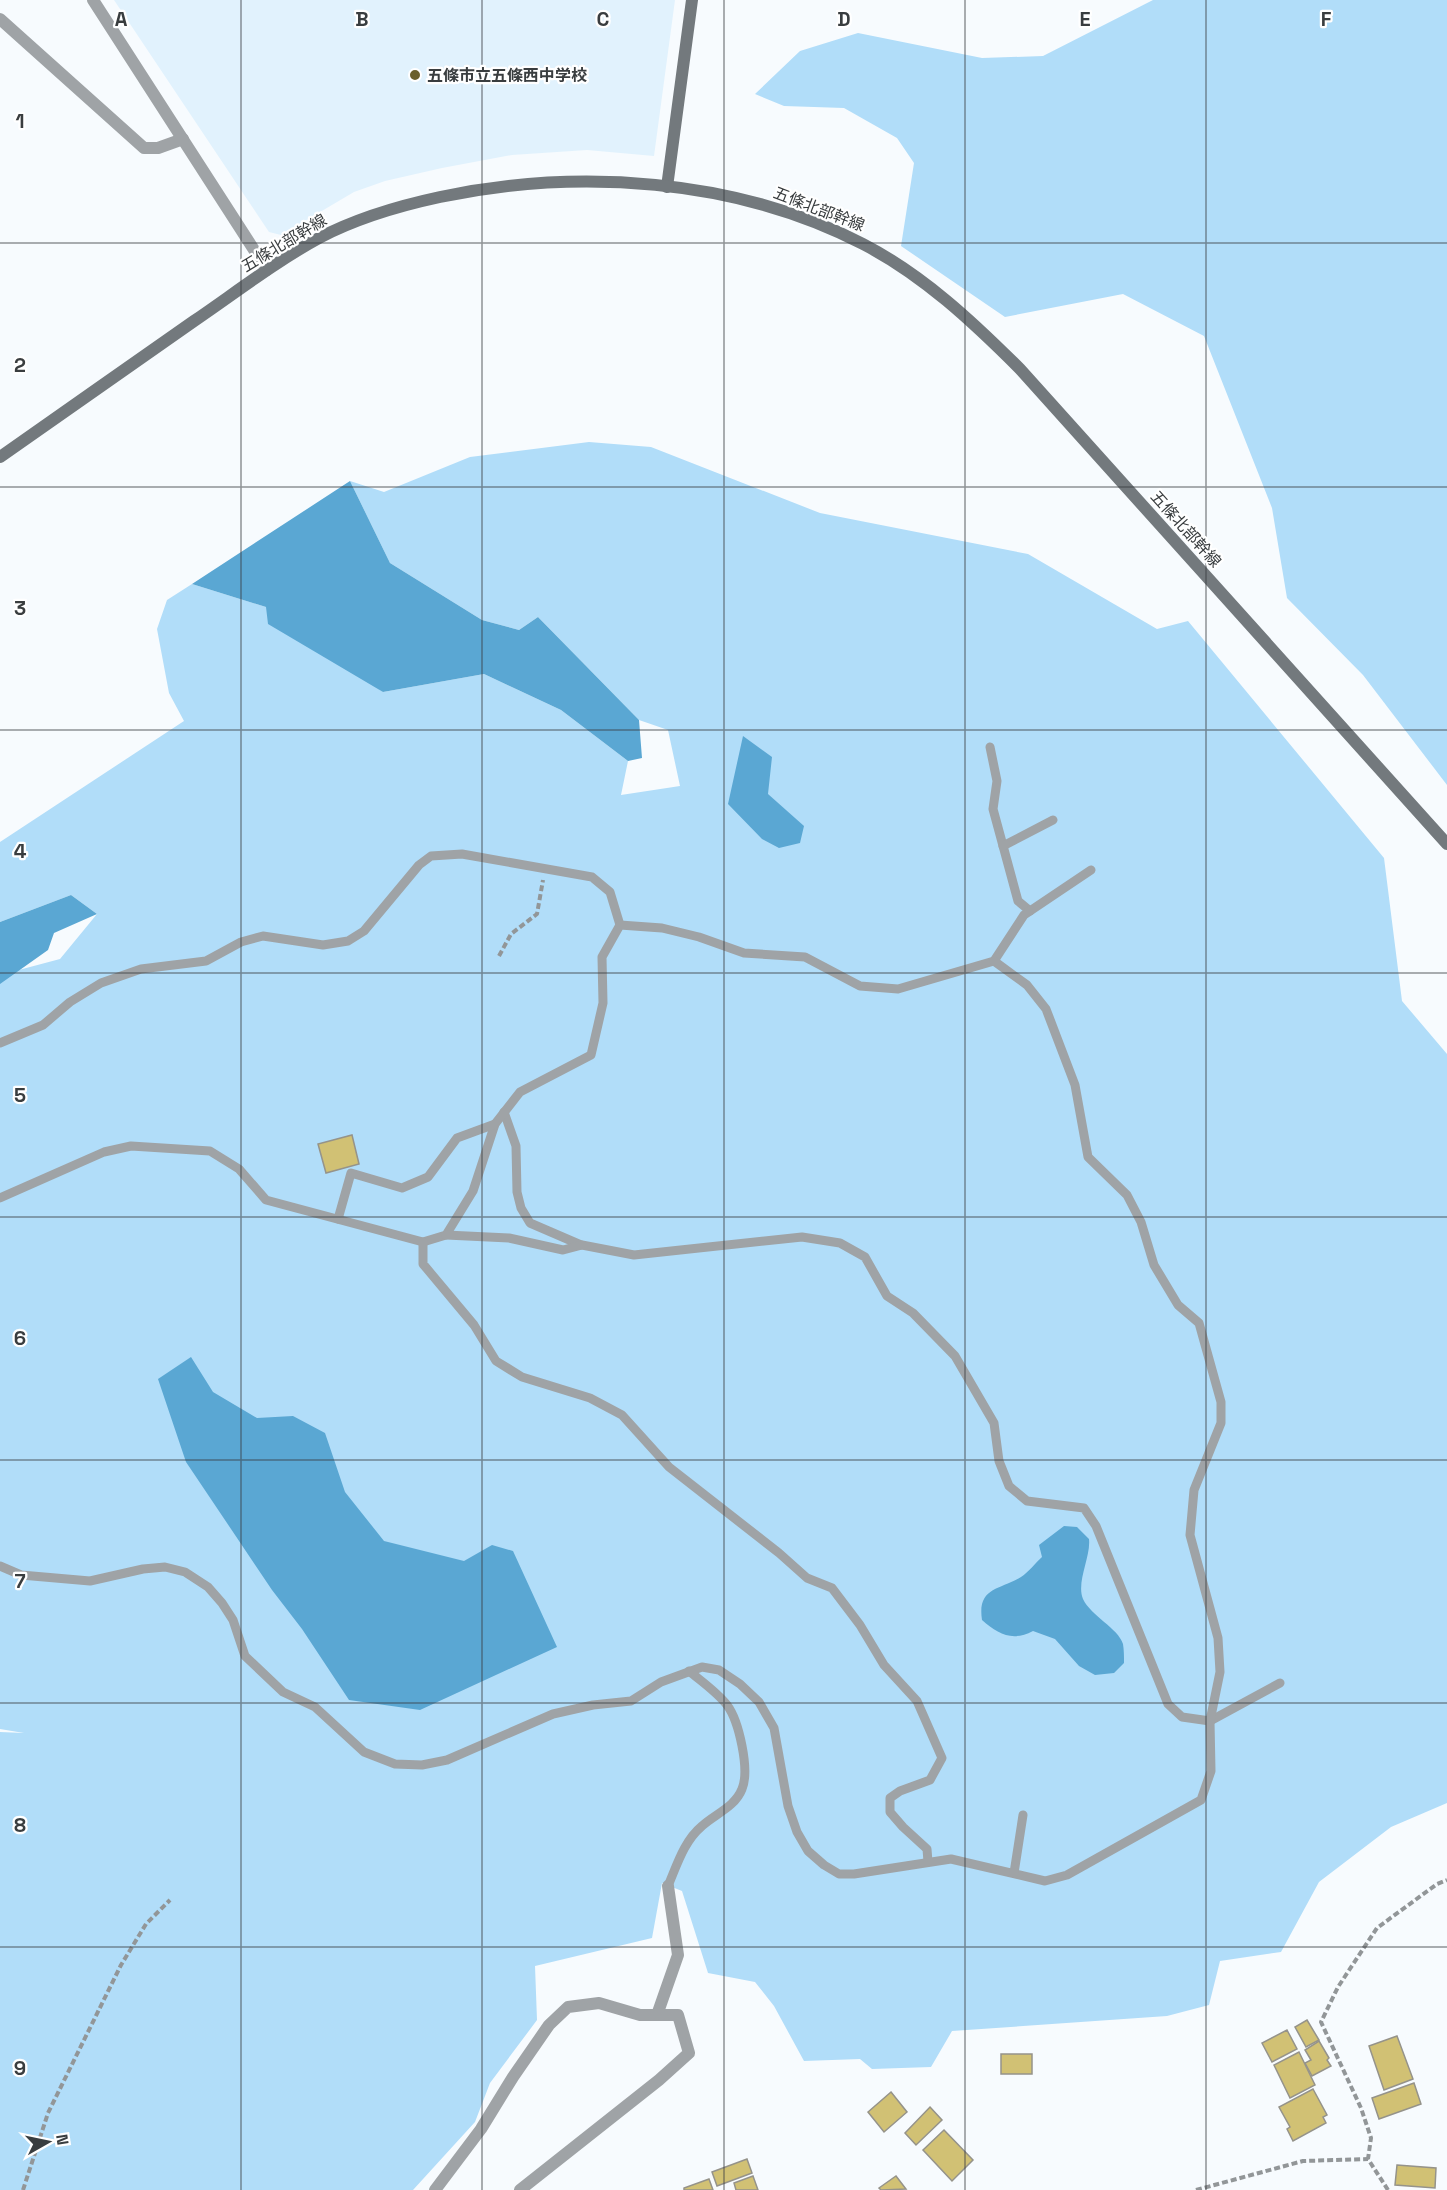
<svg xmlns="http://www.w3.org/2000/svg" width="1447" height="2190" viewBox="0 0 1447 2190" font-family="'Space Grotesk','Noto Sans JP',sans-serif">
<style>
.built{fill:#e1f2fd}
.green{fill:#b1ddf9}
.water{fill:#5aa7d3}
.building{fill:#d1c174;stroke:#95938a;stroke-width:1.5}
.lines{fill:none;stroke-linecap:round;stroke-linejoin:round}
.path{stroke:#929698;stroke-width:4;stroke-dasharray:6 3;stroke-linecap:butt}
.lane{stroke:#9fa3a6;stroke-width:9}
.street{stroke:#9fa3a6;stroke-width:12}
.secondary{stroke:#73797d;stroke-width:12}
.grid{fill:none;stroke:#393d3f;stroke-width:1.5;stroke-opacity:0.55}
.poi-dot{fill:#695f2c;stroke:#fff;stroke-width:2}
.labels{text-anchor:middle;dominant-baseline:central;stroke-width:4.5;stroke-linejoin:round;paint-order:stroke}
.poi-label{font-size:16px;font-weight:bold;fill:#393d3f;stroke:#fff;text-anchor:start}
.street-label{font-size:16px;fill:#393d3f;stroke:#fff}
.grid-label{font-size:20px;text-anchor:middle;font-weight:bold;fill:#393d3f;stroke:#fff;stroke-width:4.5;stroke-linejoin:round;paint-order:stroke}
</style>
<rect width="100%" height="100%" fill="#f7fbfe"/>
<path class="built" d="M114,0H675L654,156L587,150L512,155L442,168L385,181L354,192L281,235L269,232Z"/>
<g class="green">
<path d="M1153,0H1447V785L1363,675L1287,598L1272,508L1204,336L1123,294L1005,317L901,246L914,163L897,138L844,108L784,106L755,94L800,51L858,33L982,58L1043,56Z"/>
<path d="M589,442L651,447L820,513L1028,554L1157,629L1188,621L1384,858L1402,1001L1447,1054V1803L1391,1827L1319,1882L1281,1952L1220,1961L1209,2005L1167,2016L952,2031L931,2067L872,2069L860,2059L804,2061L774,2006L755,1982L708,1973L682,1891L662,1883L652,1938L535,1966L537,2020L490,2083L475,2122L413,2190H0V1732L24,1733L0,1729V975L60,959L97,914L71,895L0,922V842L184,721L169,693L157,629L167,600L192,584L266,607L383,692L484,674L561,710L628,761L621,795L680,786L668,730L639,720L538,617L519,630L482,620L390,563L350,481L384,492L470,457Z"/>
</g>
<g class="water">
<path d="M350,481L390,563L482,620L519,630L538,617L639,720L642,758L628,761L561,710L484,674L383,692L268,624L266,607L192,584Z"/>
<path d="M743,736L772,757L768,794L804,826L800,843L779,848L762,839L728,804Z"/>
<path d="M71,895L97,914L54,933L48,950L0,984V922Z"/>
<path d="M191,1357L213,1392L257,1418L293,1416L325,1433L345,1492L384,1541L464,1561L492,1545L513,1551L557,1647L420,1710L349,1700L302,1629L272,1590L186,1462L158,1379Z"/>
<path d="M1064,1526L1077,1527L1089,1539C1091,1557 1076,1582 1083,1599C1091,1616 1118,1628 1123,1644C1124,1650 1124,1657 1124,1663L1114,1673L1095,1675L1079,1666L1055,1639L1033,1631C1012,1642 998,1634 982,1620C977,1587 1000,1590 1021,1577C1029,1572 1035,1563 1042,1557L1039,1545Z"/>
</g>
<g class="building">
<path d="M352,1135L359,1164L326,1173L318,1144Z"/>
<path d="M1307,2020L1319,2040L1306,2047L1295,2027Z"/>
<path d="M1287,2030L1297,2049L1272,2062L1262,2043Z"/>
<path d="M1397,2036L1413,2079L1384,2090L1369,2046Z"/>
<path d="M1319,2041L1329,2058L1327,2060L1331,2066L1312,2076L1305,2063L1311,2060L1305,2050Z"/>
<path d="M1299,2052L1315,2085L1290,2098L1274,2065Z"/>
<rect x="1001" y="2054" width="31" height="20"/>
<path d="M1414,2083L1421,2104L1379,2119L1372,2098Z"/>
<path d="M1313,2089L1327,2115L1323,2117L1326,2123L1293,2141L1287,2129L1290,2127L1279,2107Z"/>
<path d="M891,2092L907,2112L884,2132L868,2112Z"/>
<path d="M930,2107L942,2120L916,2145L905,2133Z"/>
<path d="M944,2130L973,2160L952,2181L923,2150Z"/>
<path d="M747,2159L752,2173L717,2186L712,2172Z"/>
<path d="M1397,2165L1436,2168L1435,2188L1395,2185Z"/>
<path d="M753,2176L758,2190H736L734,2183Z"/>
<path d="M896,2176L906,2189L881,2190L879,2188Z"/>
<path d="M709,2179L713,2190H684V2188Z"/>
</g>
<g class="lines">
<g class="path">
<path d="M499,956L511,934L537,914L543,880"/>
<path d="M23,2190L48,2113L121,1965L146,1924L170,1900"/>
<path d="M1196,2190L1303,2161L1368,2159"/>
<path d="M1388,2190L1368,2159L1371,2138L1361,2108L1321,2022L1338,1987L1377,1928L1437,1884L1447,1880"/>
</g>
<g class="lane">
<path d="M990,747L997,781L993,809L1018,901L1030,911"/>
<path d="M1003,846L1053,820"/>
<path d="M0,1043L43,1025L70,1002L101,983L141,969L206,961L241,942L263,936L323,945L348,941L364,931L419,865L431,856L462,854L592,877L610,892L620,925"/>
<path d="M504,1112L516,1146L517,1192L521,1208L530,1223L581,1245"/>
<path d="M0,1198L104,1152L131,1146L210,1151L239,1169L266,1200L423,1242L446,1235L473,1191L495,1124L520,1092L591,1055L603,1003L602,957L620,925L662,928L699,937L744,953L805,957L860,986L898,989L994,961L1024,915L1091,870"/>
<path d="M338,1219L351,1173L402,1188L428,1177L457,1138L495,1124"/>
<path d="M446,1235L509,1238L563,1250L582,1245L634,1255L802,1237L840,1243L865,1257L887,1296L913,1313L955,1356L994,1423L999,1461L1009,1486L1027,1501L1084,1508L1096,1526L1168,1704L1182,1717L1210,1721L1280,1683"/>
<path d="M423,1242V1264L474,1325L496,1361L522,1377L590,1398L622,1415L669,1467L779,1553L807,1578L832,1588L860,1625L884,1665L917,1701L942,1758L930,1780L900,1791L890,1798V1812L903,1827L927,1849L928,1862"/>
<path d="M0,1566L21,1575L90,1581L143,1569L165,1567L185,1572L208,1587L222,1603L233,1620L245,1656L283,1692L315,1707L364,1752L395,1764L422,1765L447,1760L553,1714L593,1705L631,1701L661,1682L702,1667L719,1670L740,1684L759,1702L774,1728L788,1806L797,1832L808,1851L824,1865L839,1874H854L951,1859L1045,1881L1067,1875L1201,1800L1211,1771L1210,1721L1220,1672L1218,1638L1190,1535L1194,1490L1221,1423V1402L1199,1323L1178,1305L1154,1265L1141,1222L1127,1195L1088,1157L1075,1085L1046,1009L1027,985L994,961"/>
<path d="M1014,1873L1023,1815"/>
<path d="M668,1886C677,1865 684,1841 702,1826C715,1814 735,1807 742,1789C750,1770 739,1721 727,1705C717,1692 701,1681 689,1671"/>
</g>
<g class="street">
<path d="M93,0L267,270"/>
<path d="M0,19L144,148H158L183,139"/>
<path d="M657,2015L678,1955L668,1886"/>
<path d="M435,2190L481,2129L513,2077L549,2025L568,2007L599,2003L640,2015H678L689,2053L659,2080L520,2190"/>
</g>
<g class="secondary">
<path d="M667,187L692,0"/>
<path d="M0,457C65,412 129,366 194,321C235,293 275,262 319,238C357,218 398,206 440,197C577,168 736,178 863,244C923,275 973,322 1020,369L1447,844"/>
</g>
</g>
<path class="grid" d="M241,0V2190M482,0V2190M724,0V2190M965,0V2190M1206,0V2190M0,243H1447M0,487H1447M0,730H1447M0,973H1447M0,1217H1447M0,1460H1447M0,1703H1447M0,1947H1447"/>
<circle class="poi-dot" cx="415" cy="75" r="6"/>
<g class="labels">
<g class="poi-label">
<text x="427" y="75">五條市立五條西中学校</text>
</g>
<g class="street-label">
<text transform="translate(819 209) rotate(21)">五條北部幹線</text>
<text transform="translate(284 243) rotate(-31)">五條北部幹線</text>
<text transform="translate(1186 529) rotate(48)">五條北部幹線</text>
</g>
</g>
<g class="grid-label">
<text x="121" y="26">A</text>
<text x="362" y="26">B</text>
<text x="603" y="26">C</text>
<text x="844" y="26">D</text>
<text x="1085" y="26">E</text>
<text x="1326" y="26">F</text>
<text x="20" y="128">1</text>
<text x="20" y="372">2</text>
<text x="20" y="615">3</text>
<text x="20" y="858">4</text>
<text x="20" y="1102">5</text>
<text x="20" y="1345">6</text>
<text x="20" y="1588">7</text>
<text x="20" y="1832">8</text>
<text x="20" y="2075">9</text>
</g>
<g transform="translate(48 2142) rotate(81)" stroke="#ffffff" stroke-width="4.5" paint-order="stroke">
<path d="M0-4.5L10 22L0 15L-10 22Z" fill="#393d3f"/>
<text y="-9" font-size="16" font-weight="bold" text-anchor="middle" fill="#393d3f">N</text>
</g>
</svg>
